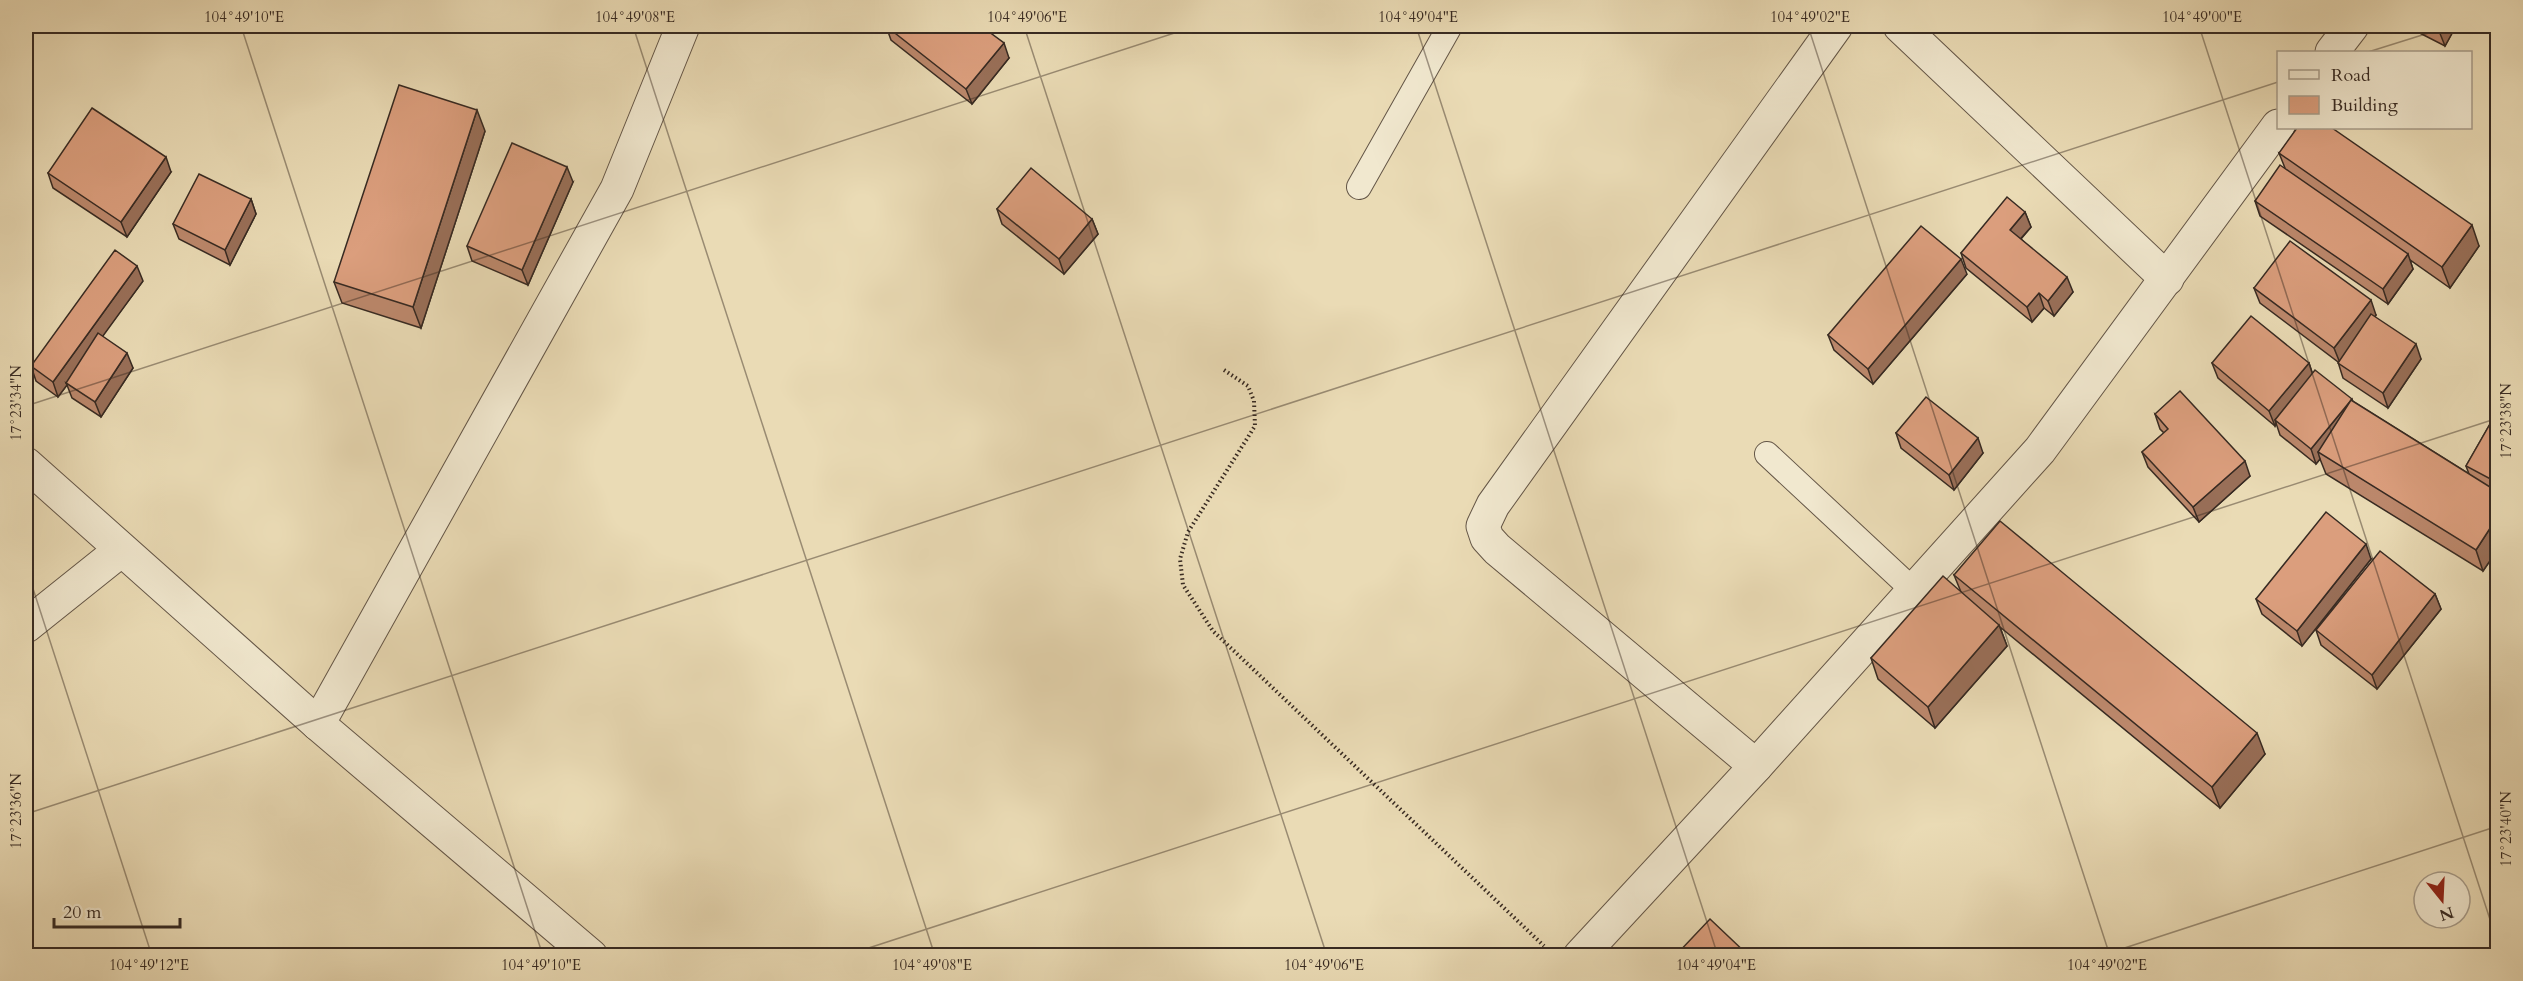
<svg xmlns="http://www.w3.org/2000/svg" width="2523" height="981" viewBox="0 0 2523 981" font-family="Cardo,serif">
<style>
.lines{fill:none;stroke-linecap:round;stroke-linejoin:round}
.lane-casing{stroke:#645647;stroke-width:26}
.street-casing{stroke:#645647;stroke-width:35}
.path{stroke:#372a22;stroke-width:4;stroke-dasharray:1.5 3;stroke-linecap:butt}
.lane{stroke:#f1e8cf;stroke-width:24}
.street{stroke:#f1e8cf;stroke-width:33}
.wall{fill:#bc886c;stroke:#372a22;stroke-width:1.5}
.shaded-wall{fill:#996f58;stroke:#372a22;stroke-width:1.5}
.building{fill:#db9e7d;stroke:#372a22;stroke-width:1.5}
.ticks{fill:none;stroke:#372a22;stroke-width:1.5;stroke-opacity:0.45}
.neatline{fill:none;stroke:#372a22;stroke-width:2}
.ticks-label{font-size:15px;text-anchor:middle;fill:#372a22}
</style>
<rect width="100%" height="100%" fill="#eadbb5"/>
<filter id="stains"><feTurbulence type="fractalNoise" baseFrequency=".00333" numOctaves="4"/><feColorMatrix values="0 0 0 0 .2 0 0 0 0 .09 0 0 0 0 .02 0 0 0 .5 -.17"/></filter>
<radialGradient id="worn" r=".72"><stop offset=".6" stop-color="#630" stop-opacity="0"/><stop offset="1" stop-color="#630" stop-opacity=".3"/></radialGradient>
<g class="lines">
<defs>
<g id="lane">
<path d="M1359,187L1450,26"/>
<path d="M1767,454L1914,591"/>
</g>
<g id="street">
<path d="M1900,26L2167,279"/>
<path d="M2332,52L2352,26"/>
<path d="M26,464L318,724L591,956"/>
<path d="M26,626L121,550"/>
<path d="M318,724L617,189L683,26"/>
<path d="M1756,766L1497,549L1487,538L1483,526L1493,505L1836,26"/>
<path d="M1580,956L1756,766L2040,450L2278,126"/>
</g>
</defs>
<use href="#lane" class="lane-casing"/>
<use href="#street" class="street-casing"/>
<path class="path" d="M1224,370L1248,386L1254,401L1255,426L1188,532L1180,559L1183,585L1213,631L1544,946"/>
<use href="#lane" class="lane"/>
<use href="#street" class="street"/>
</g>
<g class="wall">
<path d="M886,26L1009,58L972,104L891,40Z"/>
<path d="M2406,26H2456L2445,46Z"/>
<path d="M485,131L421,328L342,303L334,282Z"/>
<path d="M2279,153L2479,246L2450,288L2410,260L2413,269L2388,304L2260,216L2255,201L2285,168Z"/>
<path d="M171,172L127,237L53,188L48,173Z"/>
<path d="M573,182L528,285L472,261L467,246Z"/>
<path d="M251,199L256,214L230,265L179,239L173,224Z"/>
<path d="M997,209L1092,219L1098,234L1064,274L1002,224Z"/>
<path d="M2025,212L2031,227L2021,239L2073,292L2054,316L2044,308L2032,322L1966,268L1961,253Z"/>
<path d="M1967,274L1873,384L1834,350L1828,335Z"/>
<path d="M143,281L102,336L133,368L101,417L72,398L67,385L58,397L36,381L31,366Z"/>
<path d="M2254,288L2376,315L2375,317L2421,359L2388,408L2343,378L2338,362L2260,303Z"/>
<path d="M2212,363H2309L2312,373L2352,401L2469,474L2466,466L2498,410V549L2483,571L2326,474L2320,459L2316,464L2280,435L2276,423L2275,426L2218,378Z"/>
<path d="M2155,414L2250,476L2199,522L2148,467L2142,452L2164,433L2160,429Z"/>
<path d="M1896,433L1983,453L1954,490L1901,448Z"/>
<path d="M2371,559L2302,646L2262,614L2256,599Z"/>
<path d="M1954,575L2265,754L2220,808L2000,627L2007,646L1935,728L1878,679L1871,658L1961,592Z"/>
<path d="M2435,594L2441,609L2377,689L2321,645L2316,630Z"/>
</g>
<g class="shaded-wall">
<path d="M2443,26H2456L2445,46L2439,31Z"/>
<path d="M1004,43L1009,58L972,104L966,89Z"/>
<path d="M477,110L485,131L421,328L413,307Z"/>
<path d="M166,157L171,172L127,237L121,222Z"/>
<path d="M567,167L573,182L528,285L522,270Z"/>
<path d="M251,199L256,214L230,265L225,250Z"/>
<path d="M2025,212L2031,227L2015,245L2010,230Z"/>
<path d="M1092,219L1098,234L1064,274L1059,259Z"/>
<path d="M2472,225L2479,246L2450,288L2442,267Z"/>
<path d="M2408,254L2413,269L2388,304L2383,289Z"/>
<path d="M1961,259L1967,274L1873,384L1868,369Z"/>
<path d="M137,266L143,281L68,384L66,383L67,385L58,397L53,382Z"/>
<path d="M2067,277L2073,292L2054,316L2048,301Z"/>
<path d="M2039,293L2044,308L2032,322L2027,307Z"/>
<path d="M2371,300L2376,315L2340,363L2334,348Z"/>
<path d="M2416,344L2421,359L2388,408L2383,393Z"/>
<path d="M127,353L133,368L101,417L95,402Z"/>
<path d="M2309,363L2314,378L2275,420L2276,423L2275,426L2269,411Z"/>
<path d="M2352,399L2357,414L2318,452L2320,459L2316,464L2311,449Z"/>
<path d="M1978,438L1983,453L1954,490L1949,475Z"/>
<path d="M2245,461L2250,476L2199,522L2193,507Z"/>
<path d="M2498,516V549L2483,571L2476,550Z"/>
<path d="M2366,544L2371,559L2302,646L2297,631Z"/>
<path d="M2435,594L2441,609L2377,689L2372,675Z"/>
<path d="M1999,625L2007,646L1935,728L1928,707Z"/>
<path d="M2257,733L2265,754L2220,808L2212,787Z"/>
</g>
<g class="building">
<path d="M886,26H981L1004,43L966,89Z"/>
<path d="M2428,26H2443L2439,31Z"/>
<path d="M399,85L477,110L413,307L334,282Z"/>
<path d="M92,108L166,157L121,222L48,173Z"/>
<path d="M2297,128H2332L2472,225L2442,267L2279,153Z"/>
<path d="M512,143L567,167L522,270L467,246Z"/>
<path d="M2280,165L2408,254L2383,289L2255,201Z"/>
<path d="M1031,168L1092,219L1059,259L997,209Z"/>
<path d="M199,174L251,199L225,250L173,224Z"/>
<path d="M2007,197L2025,212L2010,230L2067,277L2048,301L2039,293L2027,307L1961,253Z"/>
<path d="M1921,226L1961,259L1868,369L1828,335Z"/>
<path d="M2290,241L2371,300L2334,348L2254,288Z"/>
<path d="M115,250L137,266L53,382L31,366Z"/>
<path d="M2371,314L2416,344L2383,393L2338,363Z"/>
<path d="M2251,316L2309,363L2269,411L2212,363Z"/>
<path d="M98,333L127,353L95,402L66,383Z"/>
<path d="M2315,370L2352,399L2311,449L2275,420Z"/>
<path d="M2180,391L2245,461L2193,507L2142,452L2168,429L2155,414Z"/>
<path d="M1926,397L1978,438L1949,475L1896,433Z"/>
<path d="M2351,400L2498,492V516L2476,550L2318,452Z"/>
<path d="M2498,410V483L2466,466Z"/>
<path d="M2326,512L2366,544L2297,631L2256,599Z"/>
<path d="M2000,521L2257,733L2212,787L1954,575Z"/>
<path d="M2380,551L2435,594L2372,675L2316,630Z"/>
<path d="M1943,576L1999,625L1928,707L1871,658Z"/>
<path d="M1710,919L1749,956H1675Z"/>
</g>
<path class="ticks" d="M241,26L543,956M633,26L935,956M1024,26L1327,956M1416,26L1718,956M1808,26L2110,956M2199,26L2498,944M2368,52L2451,26M26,406L1196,26M26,567L152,956M26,814L2278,82M844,956L2498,418M2100,956L2498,826"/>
<rect width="2523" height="981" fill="none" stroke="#eadbb5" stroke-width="66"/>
<rect x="2277" y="51" width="195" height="78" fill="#f1e8cf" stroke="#a79c8a" stroke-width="1.5"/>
<rect x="2289" y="70" width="30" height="9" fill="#f1e8cf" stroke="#a79c8a" stroke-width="1.5"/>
<text x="2331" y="81" font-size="18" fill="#372a22">Road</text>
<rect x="2289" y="96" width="30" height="18" fill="#db9e7d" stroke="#a79c8a" stroke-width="1.5"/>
<text x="2331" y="111" font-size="18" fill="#372a22">Building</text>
<g transform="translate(2442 900) rotate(162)"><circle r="28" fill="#f1e8cf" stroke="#a79c8a" stroke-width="1.5"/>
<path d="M0-4.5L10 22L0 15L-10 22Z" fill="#8f2418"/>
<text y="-9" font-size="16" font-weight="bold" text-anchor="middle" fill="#372a22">N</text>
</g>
<path d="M54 918v9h126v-9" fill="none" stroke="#372a22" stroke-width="3"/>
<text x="63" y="918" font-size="18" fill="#372a22" stroke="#f1e8cf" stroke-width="4.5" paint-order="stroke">20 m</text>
<rect x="33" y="33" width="2457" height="915" class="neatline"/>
<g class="ticks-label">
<text x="244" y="22">104°49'10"E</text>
<text x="635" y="22">104°49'08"E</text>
<text x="1027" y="22">104°49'06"E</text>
<text x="1418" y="22">104°49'04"E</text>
<text x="1810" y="22">104°49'02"E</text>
<text x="2202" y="22">104°49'00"E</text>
<text transform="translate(16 403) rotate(-90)" y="5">17°23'34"N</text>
<text transform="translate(2506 421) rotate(-90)" y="5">17°23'38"N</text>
<text transform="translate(16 811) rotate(-90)" y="5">17°23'36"N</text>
<text transform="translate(2506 829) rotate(-90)" y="5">17°23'40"N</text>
<text x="149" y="970">104°49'12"E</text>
<text x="541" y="970">104°49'10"E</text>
<text x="932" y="970">104°49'08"E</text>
<text x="1324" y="970">104°49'06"E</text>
<text x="1716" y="970">104°49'04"E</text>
<text x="2107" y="970">104°49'02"E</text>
</g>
<rect width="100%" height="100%" filter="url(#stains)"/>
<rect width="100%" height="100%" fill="url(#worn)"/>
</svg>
